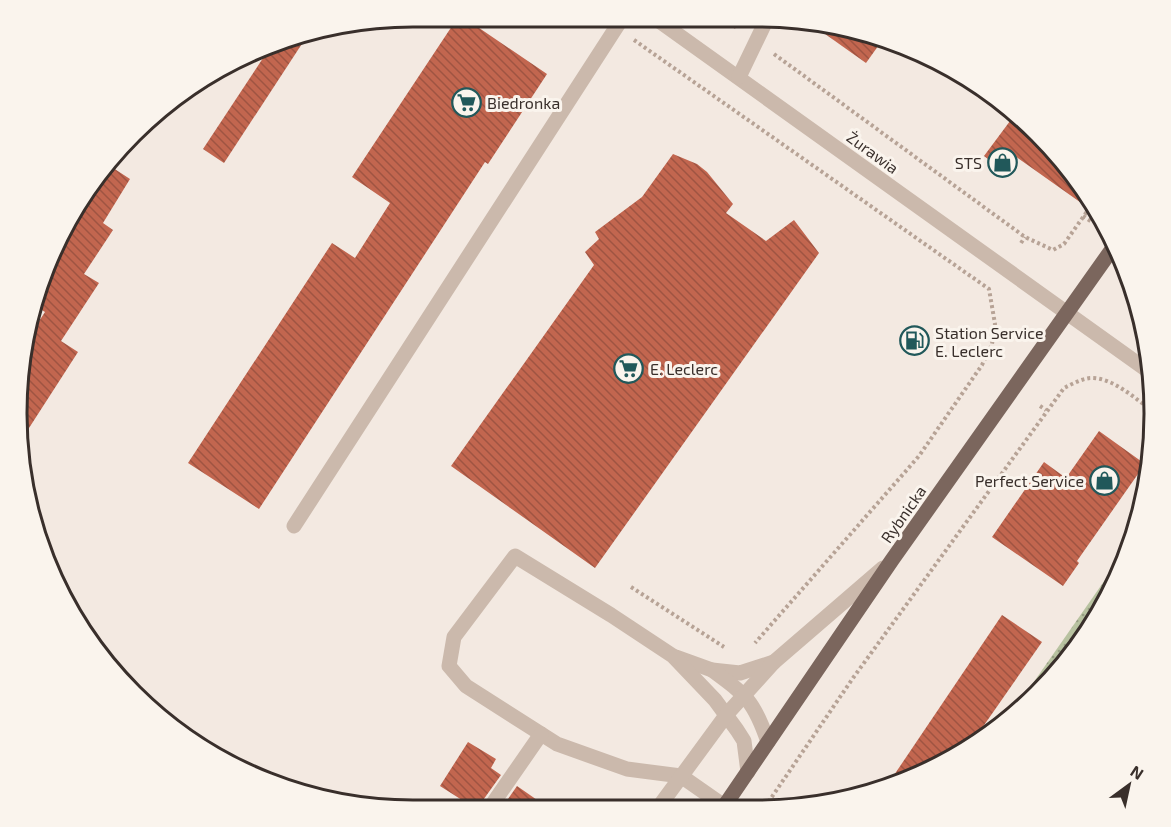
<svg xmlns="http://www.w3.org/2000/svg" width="1171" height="827" viewBox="0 0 1171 827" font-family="'Exo 2',sans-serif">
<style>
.green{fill:url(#green-dots)}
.building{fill:url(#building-back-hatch)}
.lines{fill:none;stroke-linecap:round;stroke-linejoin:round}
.path{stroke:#b7a396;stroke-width:4;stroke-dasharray:3 3;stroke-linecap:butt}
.minor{stroke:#cbb9ac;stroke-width:15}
.major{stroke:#7b665d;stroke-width:15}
.labels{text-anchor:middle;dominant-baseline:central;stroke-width:6;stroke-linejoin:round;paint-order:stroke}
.poi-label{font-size:16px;fill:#392f2b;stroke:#faf4ed;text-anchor:start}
.street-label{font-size:16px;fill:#392f2b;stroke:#faf4ed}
.rim{fill:none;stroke:#392f2b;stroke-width:3}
</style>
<defs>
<pattern id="green-dots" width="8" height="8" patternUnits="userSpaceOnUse" patternTransform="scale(1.5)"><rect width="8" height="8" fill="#b8c2a0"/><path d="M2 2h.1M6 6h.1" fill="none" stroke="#979e83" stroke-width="1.8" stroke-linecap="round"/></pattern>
<pattern id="building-back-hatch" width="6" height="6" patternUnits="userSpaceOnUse" patternTransform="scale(1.5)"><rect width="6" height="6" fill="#c2664f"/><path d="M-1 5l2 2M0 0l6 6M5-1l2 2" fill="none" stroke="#9f5442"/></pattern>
</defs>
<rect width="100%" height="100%" fill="#f3e9e1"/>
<path class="green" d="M1130,544L1113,589L1072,655L1019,712L1008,719Z"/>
<g class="building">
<path d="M458,17H463L547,74L488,164L485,162L259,509L188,463L332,243L355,258L390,203L352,177Z"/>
<path d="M811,24H835L881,42L866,63Z"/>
<path d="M311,30L224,163L203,149L269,49Z"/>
<path d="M1013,117L1057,152L1097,209L1094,212L1015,156L1004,171L984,156Z"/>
<path d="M673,154L697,164L707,172L733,204L726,213L766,241L794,220L819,253L595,568L451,466L594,265L585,252L599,239L595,232L642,197Z"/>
<path d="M107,164L130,179L103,223L113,230L84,274L99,283L61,341L78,352L20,442V361L26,341L45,312L37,307L57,238Z"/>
<path d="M1099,431L1145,464L1077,561L1079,563L1063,586L992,537L1044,462L1066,478Z"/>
<path d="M1002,615L1042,642L973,741L910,780L886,787Z"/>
<path d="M468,742L496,759L491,768L501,775L481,803L479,809H476L440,786Z"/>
<path d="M517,786L550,809H501Z"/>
</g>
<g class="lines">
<g class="path">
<path d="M729,22L738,29"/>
<path d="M634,40L989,289L995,324L992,344L982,365L919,456L755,643"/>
<path d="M774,54L1025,237L1053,250L1064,244L1093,203"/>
<path d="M1083,216L1092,222"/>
<path d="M1021,243L1025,237"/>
<path d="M1040,406L1046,410"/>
<path d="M631,587L724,647"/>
<path d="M765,807L853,678L1064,388C1072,384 1081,379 1090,378C1113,377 1135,399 1153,411"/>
</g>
<g class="minor">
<path d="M659,21L1151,373"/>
<path d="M739,77L765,23"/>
<path d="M294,526L621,20"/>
<path d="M676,657L712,670L740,673L774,662"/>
<path d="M712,670C746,695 754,701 768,742"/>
<path d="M724,806L681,776L627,769L557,744L466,686L449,666L454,637L515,556L611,615L673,656L715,700L737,730L744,741L748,772"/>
<path d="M658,808L727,714L774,662L883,568"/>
<path d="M489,809L541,734"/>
</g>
<path class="major" d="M723,808L892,560L1115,245"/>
</g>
<defs>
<symbol id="supermarket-ring" viewBox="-11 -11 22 22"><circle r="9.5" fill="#faf4ed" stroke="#21585a" stroke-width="1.5"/><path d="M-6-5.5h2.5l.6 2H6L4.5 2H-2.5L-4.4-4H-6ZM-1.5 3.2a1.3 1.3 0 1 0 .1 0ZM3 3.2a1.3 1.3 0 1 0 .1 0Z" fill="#21585a"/></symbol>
<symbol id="shop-ring" viewBox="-11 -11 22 22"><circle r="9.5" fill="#faf4ed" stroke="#21585a" stroke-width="1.5"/><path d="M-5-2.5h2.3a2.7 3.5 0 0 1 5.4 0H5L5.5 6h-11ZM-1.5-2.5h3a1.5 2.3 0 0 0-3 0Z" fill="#21585a"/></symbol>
<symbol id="fuel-ring" viewBox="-11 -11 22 22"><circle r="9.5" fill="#faf4ed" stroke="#21585a" stroke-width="1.5"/><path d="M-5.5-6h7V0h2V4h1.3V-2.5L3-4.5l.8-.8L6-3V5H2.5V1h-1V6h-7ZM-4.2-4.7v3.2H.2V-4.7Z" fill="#21585a"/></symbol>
</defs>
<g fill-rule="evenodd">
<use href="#supermarket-ring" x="450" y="86" width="33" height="33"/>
<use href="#shop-ring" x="986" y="146" width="33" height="33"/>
<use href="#fuel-ring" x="898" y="324" width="33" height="33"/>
<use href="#supermarket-ring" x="612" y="352" width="33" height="33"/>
<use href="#shop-ring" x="1088" y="464" width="33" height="33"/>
</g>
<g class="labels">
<g class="poi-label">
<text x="487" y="102">Biedronka</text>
<text x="982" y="162" text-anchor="end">STS</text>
<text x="935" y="332">Station Service<tspan x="935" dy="18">E. Leclerc</tspan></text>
<text x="650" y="368">E. Leclerc</text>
<text x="1084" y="480" text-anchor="end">Perfect Service</text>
</g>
<g class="street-label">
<text transform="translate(873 152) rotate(36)">Żurawia</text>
<text transform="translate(903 514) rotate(-55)">Rybnicka</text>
</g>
</g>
<path d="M0 0H1171V827H0ZM413 27H758A386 386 0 0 1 1144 413V414A386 386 0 0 1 758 800H413A386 386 0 0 1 27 414V413A386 386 0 0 1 413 27Z" fill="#faf4ed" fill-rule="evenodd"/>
<path class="rim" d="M413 27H758A386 386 0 0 1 1144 413V414A386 386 0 0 1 758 800H413A386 386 0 0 1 27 414V413A386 386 0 0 1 413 27Z"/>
<g transform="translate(1129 785) rotate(33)" stroke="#faf4ed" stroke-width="4.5" paint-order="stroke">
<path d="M0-4.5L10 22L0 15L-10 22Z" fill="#392f2b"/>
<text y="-9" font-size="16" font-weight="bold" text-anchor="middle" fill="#392f2b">N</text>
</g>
</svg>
